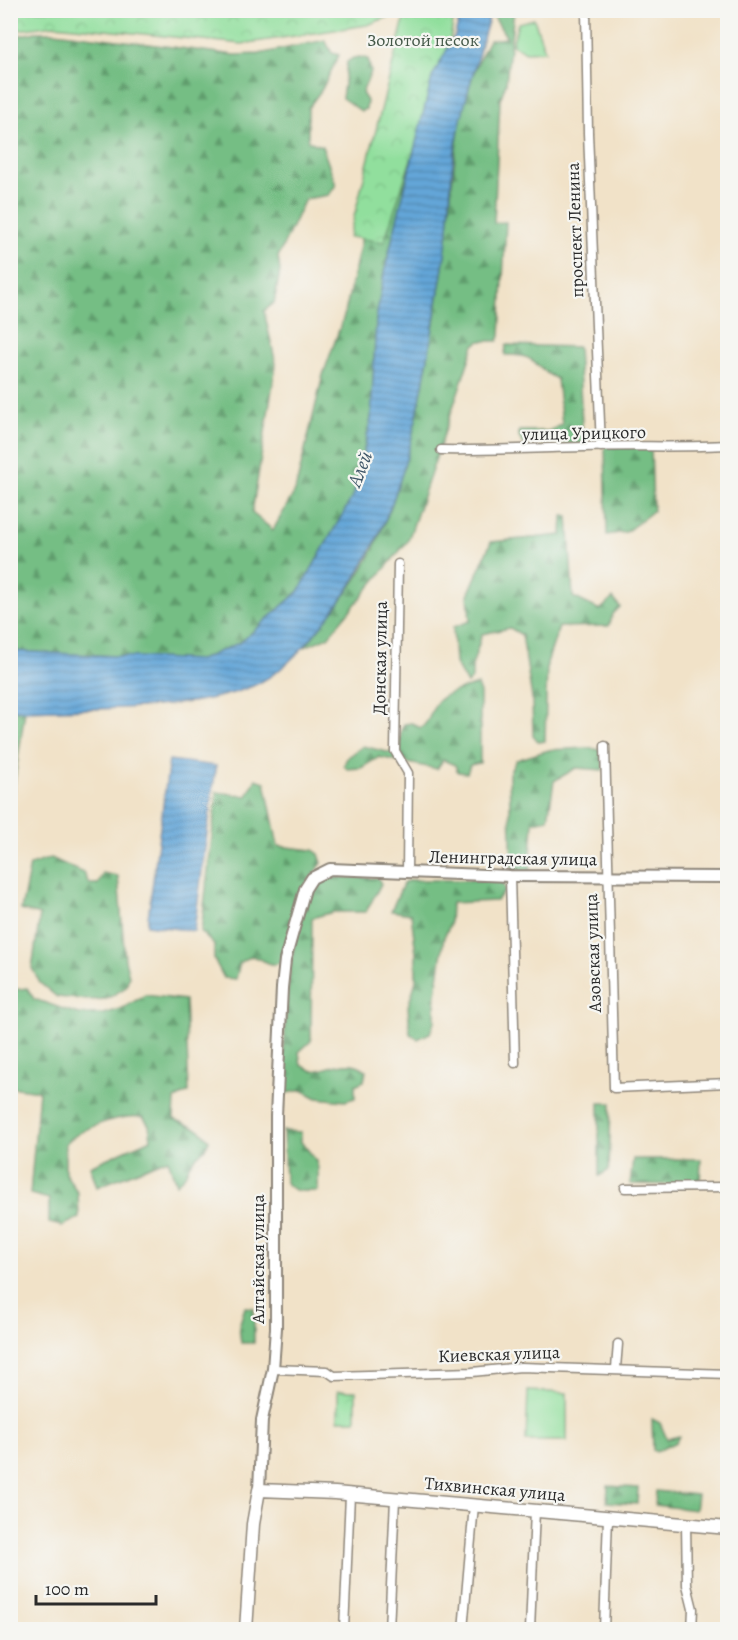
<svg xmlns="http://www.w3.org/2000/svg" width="738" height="1640" viewBox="0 0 738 1640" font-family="Alegreya,serif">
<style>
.green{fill:#91df9d;stroke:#5e8564;stroke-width:1.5}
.forest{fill:url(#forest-firs);stroke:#507458;stroke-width:1.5}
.park{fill:url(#park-crowns);stroke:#5e8564;stroke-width:1.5}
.water{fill:url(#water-rules);stroke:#476882;stroke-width:1.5}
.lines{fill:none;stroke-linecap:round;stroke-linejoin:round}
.minor-casing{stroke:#8e867a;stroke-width:11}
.tertiary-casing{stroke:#8e867a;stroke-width:14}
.secondary-casing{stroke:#8e867a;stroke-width:15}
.minor{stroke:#fff;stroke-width:8}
.tertiary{stroke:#fff;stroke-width:10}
.secondary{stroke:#fff;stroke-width:12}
.labels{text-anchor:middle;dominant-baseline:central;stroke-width:4.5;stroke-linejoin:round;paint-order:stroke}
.park-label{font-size:18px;fill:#445848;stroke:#f6f6f2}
.street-label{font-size:18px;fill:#2b2b2b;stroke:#f6f6f2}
.water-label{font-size:20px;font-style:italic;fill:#3f5668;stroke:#f6f6f2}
</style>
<defs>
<pattern id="forest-firs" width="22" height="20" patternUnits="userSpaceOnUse" patternTransform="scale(1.5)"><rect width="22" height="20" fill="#74be84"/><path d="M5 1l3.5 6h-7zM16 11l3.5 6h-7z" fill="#5f9b6c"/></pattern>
<pattern id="park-crowns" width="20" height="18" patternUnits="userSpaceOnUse" patternTransform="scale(1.5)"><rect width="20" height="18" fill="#91df9d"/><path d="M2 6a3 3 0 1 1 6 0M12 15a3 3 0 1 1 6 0" fill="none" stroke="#7dc087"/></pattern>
<pattern id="water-rules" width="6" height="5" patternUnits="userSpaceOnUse" patternTransform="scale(1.5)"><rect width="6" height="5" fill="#63a6d8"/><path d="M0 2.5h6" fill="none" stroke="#5287af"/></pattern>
</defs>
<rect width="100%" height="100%" fill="#f6f6f2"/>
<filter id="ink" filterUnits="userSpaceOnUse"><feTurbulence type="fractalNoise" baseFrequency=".0167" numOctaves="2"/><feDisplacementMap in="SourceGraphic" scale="12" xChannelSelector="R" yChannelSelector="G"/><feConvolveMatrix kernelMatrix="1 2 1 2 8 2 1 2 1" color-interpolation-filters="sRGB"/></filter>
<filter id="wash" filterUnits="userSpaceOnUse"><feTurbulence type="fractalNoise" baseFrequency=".008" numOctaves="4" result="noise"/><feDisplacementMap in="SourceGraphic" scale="24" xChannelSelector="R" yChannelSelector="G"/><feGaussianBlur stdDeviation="1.35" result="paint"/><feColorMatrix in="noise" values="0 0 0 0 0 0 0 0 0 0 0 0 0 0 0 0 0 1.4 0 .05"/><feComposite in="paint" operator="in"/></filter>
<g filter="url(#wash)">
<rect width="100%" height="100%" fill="#f1e2c8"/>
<g class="green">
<path d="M534,19L545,51L526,52L512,45L518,23Z"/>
<path d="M528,1391L567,1393V1441H526Z"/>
</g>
<g class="forest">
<path d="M495,11H514L506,83L500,100L494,223L506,222L500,336L498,341H480L474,345L408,541L328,637L305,647C328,616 356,586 373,550C407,478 421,401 434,323C438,295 444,266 447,238C454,170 455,100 489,40L507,38L494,17Z"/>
<path d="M36,32H55L235,55L259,54L325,40L332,53L339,55L322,89L308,108V141L322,146L336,185L329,195L305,199L278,257L280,271L274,303L264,311L276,364L252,513L273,530L295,491L323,375L345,313L362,237L419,130L384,273L376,319L371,419L354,494L299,591L241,642L200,660L11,651L10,37Z"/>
<path d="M360,57L368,59L371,72L362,93L367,101L366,109L361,111L342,98L347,62L353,58Z"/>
<path d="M506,345L578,347L583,443L523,444L519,437V431H550L562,424L557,379C531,367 540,354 505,355Z"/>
<path d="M605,447H651L653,511L626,532L607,535Z"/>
<path d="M563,516H568L573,597L600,610L613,598L620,607L613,614L609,626L559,627L547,663L545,741L539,742L533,736L532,698L522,635L510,628L482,634L472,666V679L467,684L455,663L453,627L470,621L468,595L491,542L562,535Z"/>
<path d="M477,685L480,693V763L470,765L467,773L458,772L455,765L443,760L437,769L379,757L361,768L347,769L344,765L347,758L363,746L387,752L400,750L401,731L404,724L412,723L420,728C431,722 430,710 438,701C446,692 466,688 477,685Z"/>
<path d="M11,710L25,711L11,807Z"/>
<path d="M586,748L602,750L603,770L576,768L554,781L548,819L533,822L530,871L512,870L509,774L516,760L549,750Z"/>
<path d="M256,779L265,782L278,846L313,850L319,854L322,863L305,885L280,963L273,965L252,956L240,962L236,979L224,978L214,959V945L201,932L217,792L247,796Z"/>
<path d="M51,858L84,873L89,884H98L103,873L118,876L125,960L129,976L126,987L107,999L88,1000L57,997L40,983L32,968L40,915L21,910L30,865Z"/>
<path d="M332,877L378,878L381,884L366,912H333L312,918L311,1041L299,1052L301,1065L313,1071C329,1069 352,1056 366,1071L364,1081L355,1085V1098L345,1101L317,1098L302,1090L282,1094C285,1037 285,965 303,911C308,897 318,884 332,877Z"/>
<path d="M413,880H502L505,891L496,901L451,903L450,925L444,937L435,1000V1020L430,1033L418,1039L410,1034L408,1006L416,981V953L411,914L391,911L404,882Z"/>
<path d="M27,988L34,999L78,1014H104L123,1008L145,995L185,1000L189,1092L175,1099L174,1119L200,1130L209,1140C205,1152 200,1151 193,1160C184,1169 191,1173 176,1184L168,1159L97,1187L90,1166L151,1139L149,1125L143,1117C120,1114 80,1128 65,1144V1173L78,1193L79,1218L62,1226L49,1223V1199L30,1194L39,1091L11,1087V997L12,990Z"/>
<path d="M599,1103H611L609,1170L599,1176Z"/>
<path d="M283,1131L301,1132V1142C320,1163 319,1162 318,1191C306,1191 291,1194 285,1181Z"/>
<path d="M633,1159H701L700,1185L630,1184Z"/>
<path d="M245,1307L254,1308V1343H241L239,1326Z"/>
<path d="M652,1419L660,1423L667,1439L679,1436L676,1442L656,1452L653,1450Z"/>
<path d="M608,1486L638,1488L637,1504L607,1502Z"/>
<path d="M656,1491L697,1495L695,1510L655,1505Z"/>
</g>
<g class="park">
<path d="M10,11L11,10L405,11L367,25L242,44L55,25L11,31Z"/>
<path d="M419,11H455L450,40L384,242L349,237L404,19Z"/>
<rect x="338" y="1391" width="18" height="29"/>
</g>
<g class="water">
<path d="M461,11H491C477,60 461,110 453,161C450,187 450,213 447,239C444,266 438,294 434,321C416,431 400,524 330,615C310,640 290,666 261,682C205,712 90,708 25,711L11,710V651L200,660L241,642L299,591L354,494L371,419L376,319L384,273L432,77L455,35Z"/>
<path d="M169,760L216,766L194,931L147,925Z"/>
</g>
</g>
<g filter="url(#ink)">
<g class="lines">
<defs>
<g id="minor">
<path d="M586,10L588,133L601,447"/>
<path d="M441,450C489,451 536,448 584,447C632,445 680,448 728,445"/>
<path d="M398,564L395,751L408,773L407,872"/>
<path d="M605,746L614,1088L728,1083"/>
<path d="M510,876L515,1063"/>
<path d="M625,1188L728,1187"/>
<path d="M616,1368L618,1344"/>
<path d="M273,1369L327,1371L334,1376L472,1372L521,1367L728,1374"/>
<path d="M686,1524L687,1585L693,1609L692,1630"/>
<path d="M344,1630L350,1495"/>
<path d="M389,1630L395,1499"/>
<path d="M463,1630L474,1505"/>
<path d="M530,1630L535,1510"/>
<path d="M604,1630L608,1517"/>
</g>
<path id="tertiary" d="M259,1490L262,1420L273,1369L276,1328V1116L282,988L285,960L305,889L312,878L330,869L510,876L728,877"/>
<path id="secondary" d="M246,1630L253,1524L259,1490L335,1493L728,1528"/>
</defs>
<use href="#minor" class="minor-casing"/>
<use href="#tertiary" class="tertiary-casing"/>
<use href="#secondary" class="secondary-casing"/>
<use href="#minor" class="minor"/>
<use href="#tertiary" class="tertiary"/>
<use href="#secondary" class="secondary"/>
</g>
</g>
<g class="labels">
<g class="park-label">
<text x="423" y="40">Золотой песок</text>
</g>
<g class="street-label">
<text transform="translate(575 230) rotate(-92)">проспект Ленина</text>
<text transform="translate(584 433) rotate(-1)">улица Урицкого</text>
<text transform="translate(380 658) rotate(-89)">Донская улица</text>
<text transform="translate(513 858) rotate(1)">Ленинградская улица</text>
<text transform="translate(593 953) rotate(-92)">Азовская улица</text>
<text transform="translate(258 1259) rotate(-90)">Алтайская улица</text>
<text transform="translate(499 1354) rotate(-2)">Киевская улица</text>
<text transform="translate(495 1489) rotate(5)">Тихвинская улица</text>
</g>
<g class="water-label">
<text transform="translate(360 469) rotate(-69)">Алей</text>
</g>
</g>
<rect width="738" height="1640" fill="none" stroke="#f6f6f2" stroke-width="36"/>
<path d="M36 1595v9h120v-9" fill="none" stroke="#2b2b2b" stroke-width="3"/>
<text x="45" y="1595" font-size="18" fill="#2b2b2b" stroke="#f6f6f2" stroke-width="4.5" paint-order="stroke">100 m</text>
</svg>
